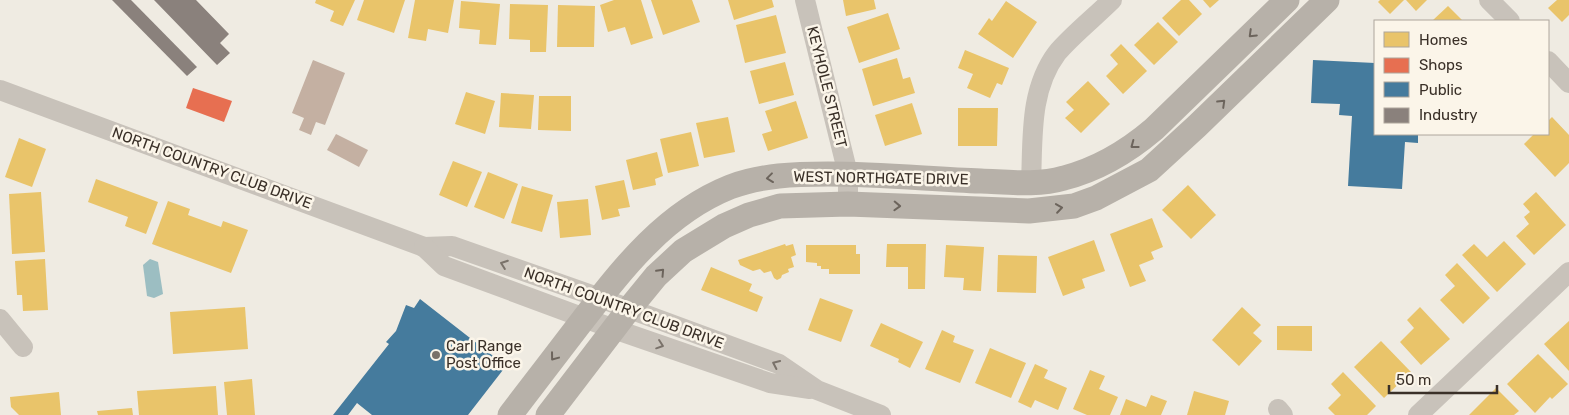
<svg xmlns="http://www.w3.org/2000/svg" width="1569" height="415" viewBox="0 0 1569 415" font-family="Rubik,sans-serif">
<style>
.water{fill:#9cbec2}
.homes{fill:#e9c46a}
.shops{fill:#e76f51}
.public{fill:#457b9d}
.industry{fill:#8a817c}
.building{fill:#c4b0a2}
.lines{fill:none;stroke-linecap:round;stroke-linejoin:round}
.minor{stroke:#c8c2ba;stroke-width:20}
.major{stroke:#b7b1a9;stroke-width:25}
.oneway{stroke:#6c645c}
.oneway2{stroke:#7a726a}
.poi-dot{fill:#797169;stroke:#fbf5e9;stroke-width:2}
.labels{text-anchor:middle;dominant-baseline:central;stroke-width:5;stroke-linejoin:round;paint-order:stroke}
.street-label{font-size:15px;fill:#3a3028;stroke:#fbf5e9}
.poi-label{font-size:15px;fill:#3a3028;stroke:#fbf5e9;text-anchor:start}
</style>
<rect width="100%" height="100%" fill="#efebe2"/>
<path class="water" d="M150,259L158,262L163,294L154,298L147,296L143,265Z"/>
<g class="homes">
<path d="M316,0H355L343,26L330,21L334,11L315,3Z"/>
<path d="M364,0H405L394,33L357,20Z"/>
<path d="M415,0H454L448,33L428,29L426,41L408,38Z"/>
<path d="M614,0H641L653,38L631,45L625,27L608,32L600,5Z"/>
<path d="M651,0H692L700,22L663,35Z"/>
<path d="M728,0H772L774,7L734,20Z"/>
<path d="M843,0H874L876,9L846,16Z"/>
<path d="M1181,0H1189L1202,14L1179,36L1162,18Z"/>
<path d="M1203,0H1219L1210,8Z"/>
<path d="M1380,0H1404L1390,14L1378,2Z"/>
<path d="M1406,0H1427L1416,11Z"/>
<path d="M1557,0H1569V15L1562,22L1548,8Z"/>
<path d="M461,1L500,4L496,45L479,44L480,30L459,28Z"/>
<path d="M1006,1L1037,22L1013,58L978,34L989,18L992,21Z"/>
<path d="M510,4L548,5L546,52H530V40L509,39Z"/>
<path d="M558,5L595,6L594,47H557Z"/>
<path d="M1448,6L1463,21H1432Z"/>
<path d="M888,13L900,49L859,63L847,27Z"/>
<path d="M776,15L786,53L745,63L736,25Z"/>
<path d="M1158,22L1178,42L1154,65L1134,45Z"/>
<path d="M1121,44L1147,71L1123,94L1106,76L1118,64L1110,55Z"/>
<path d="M965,50L1009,68L1002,85L997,83L990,98L967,88L973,74L958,68Z"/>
<path d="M897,58L903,79L910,77L915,93L873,106L862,69Z"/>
<path d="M785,62L794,95L759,104L750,71Z"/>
<path d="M1088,81L1110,104L1081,133L1065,118L1074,110L1066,102Z"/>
<path d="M466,92L495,101L485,134L455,124Z"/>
<path d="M501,93L534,95L531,129L499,127Z"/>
<path d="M539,96H571V131L538,130Z"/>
<path d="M796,101L808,138L768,151L762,134L772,131L765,111Z"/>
<path d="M912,103L922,134L885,146L875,115Z"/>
<path d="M958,108H998L997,146H958Z"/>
<path d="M728,117L735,152L704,158L696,123Z"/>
<path d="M1552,117L1569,135V163L1555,177L1524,144L1534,134H1548V121Z"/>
<path d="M691,132L699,166L668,173L660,139Z"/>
<path d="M19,138L46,149L32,187L5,177Z"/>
<path d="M657,152L663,176L655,179L656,185L633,190L626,160Z"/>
<path d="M453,161L482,172L467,207L439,195Z"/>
<path d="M488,172L518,184L504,219L474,207Z"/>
<path d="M96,179L158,202L146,234L125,226L128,217L88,202Z"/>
<path d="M624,180L630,207L618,209L620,216L602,220L595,186Z"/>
<path d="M1188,185L1216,215L1191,239L1162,210Z"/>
<path d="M522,186L553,195L542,232L511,223Z"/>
<path d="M41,192L45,252L12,254L9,194Z"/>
<path d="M1536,192L1566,225L1534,255L1516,236L1529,224L1524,217L1530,212L1523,204Z"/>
<path d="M588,199L591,235L560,238L557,202Z"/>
<path d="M168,201L190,209L188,215L221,227L223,221L248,230L231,273L152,244Z"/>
<path d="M1152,218L1163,247L1151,252L1154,259L1139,265L1146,281L1130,287L1110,234Z"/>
<path d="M1094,240L1105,271L1082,279L1085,288L1063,296L1048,257Z"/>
<path d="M1504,241L1526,264L1497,292L1462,255L1474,244L1487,257Z"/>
<path d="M785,244L786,246L793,244L796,255L791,257L794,267L788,269L789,272L782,275L781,278L777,280L774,278L771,271L764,273L760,269L753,271L740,265L738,260Z"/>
<path d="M887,244H926L925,289H908V267H886Z"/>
<path d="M806,245H856V254H860V274H829V269H821V266H817V263L806,262Z"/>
<path d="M946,245L984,247L981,291L963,290L964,278L944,277Z"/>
<path d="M998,255L1037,256L1036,293L997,292Z"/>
<path d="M45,259L48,310L23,311L22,295H17L15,261Z"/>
<path d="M1457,263L1490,298L1463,324L1440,300L1455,286L1445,275Z"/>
<path d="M711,267L752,284L749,291L763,297L757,312L701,290Z"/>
<path d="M820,298L853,310L841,342L808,330Z"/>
<path d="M245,307L248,349L173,354L170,312Z"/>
<path d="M1242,307L1261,325L1253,333L1262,341L1239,366L1212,340Z"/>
<path d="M1420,307L1450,339L1421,365L1400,342L1414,328L1407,320Z"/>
<path d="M1569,321V371L1544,344Z"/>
<path d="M881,323L923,342L910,368L898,362L899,359L870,346Z"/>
<path d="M1277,326H1312V351L1277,350Z"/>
<path d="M942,330L955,336L953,342L974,350L960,383L925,369Z"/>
<path d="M1381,341L1411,372L1384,398L1354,367Z"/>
<path d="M990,348L1026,363L1011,398L975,383Z"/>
<path d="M1538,354L1568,384L1552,399L1550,397L1535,413L1507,384Z"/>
<path d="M1035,364L1048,370L1044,378L1067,388L1058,410L1035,400L1031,408L1018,402Z"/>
<path d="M1090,370L1105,376L1099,389L1118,397L1110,415H1087L1073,409Z"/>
<path d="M1343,372L1376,406L1367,415H1335L1328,408L1341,395L1331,384Z"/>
<path d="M252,379L255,415H227L224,382Z"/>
<path d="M216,386L218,415H139L137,391Z"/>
<path d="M1496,388L1519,411L1514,415H1469Z"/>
<path d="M1194,391L1229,401L1225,415H1187Z"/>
<path d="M59,392L61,415H19L11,407L10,397Z"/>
<path d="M1151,395L1167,401L1161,415H1120L1126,399L1146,407Z"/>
<path d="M132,408L133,415H98L97,411Z"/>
</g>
<path class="shops" d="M193,88L232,101L224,122L186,108Z"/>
<g class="public">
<path d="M1313,60L1375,63V134H1418V143L1405,142L1402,189L1348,186L1352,116L1339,115L1340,104L1311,103Z"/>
<path d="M420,299L506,366L468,415H372L357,403L348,415H333L389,344L386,342L396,331L406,305L414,308Z"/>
</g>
<g class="industry">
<path d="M112,0H131L197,67L187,76Z"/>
<path d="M154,0H196L229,34L220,43L230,53L217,65Z"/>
</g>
<g class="building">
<path d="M313,60L345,73L325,125L316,122L311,135L299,130L304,118L292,113Z"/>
<path d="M336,134L368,150L359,167L327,150Z"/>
</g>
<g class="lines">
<g class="minor">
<path d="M805,0L848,174V204"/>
<path d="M1489,0L1510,21"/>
<path d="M1548,61L1569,83"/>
<path d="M0,90L424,247L452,246L600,298L779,364L817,390L881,415"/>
<path d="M1031,183C1033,139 1029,90 1057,53C1071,36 1096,16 1112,0"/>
<path d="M424,247L444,266L614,329L770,383L810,389"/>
<path d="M0,319L23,347"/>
<path d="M1278,409L1283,415"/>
<path d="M1418,415L1569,272"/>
</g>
<g class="major">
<path d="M510,415C534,384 558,352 582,321C623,268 665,213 730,187C761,175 796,174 828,174C879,174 930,179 981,181C1008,182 1037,186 1064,178C1099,169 1127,152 1154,129L1287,0"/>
<path d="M548,415L629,309L656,276L683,251L724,226L749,215L780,206L848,204L1029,211L1074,206L1096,198L1149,170L1197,126L1327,0"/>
</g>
</g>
<defs><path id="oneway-chevron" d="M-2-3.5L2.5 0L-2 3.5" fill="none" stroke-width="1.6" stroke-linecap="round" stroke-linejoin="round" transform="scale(1.25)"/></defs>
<g class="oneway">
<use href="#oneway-chevron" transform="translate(1252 34) rotate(136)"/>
<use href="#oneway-chevron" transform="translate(1222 103) rotate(-44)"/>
<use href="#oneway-chevron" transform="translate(1134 145) rotate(143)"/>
<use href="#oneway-chevron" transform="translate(770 178) rotate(173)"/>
<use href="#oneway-chevron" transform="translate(897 206) rotate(2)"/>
<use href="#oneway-chevron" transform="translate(1059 208) rotate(-8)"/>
<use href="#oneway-chevron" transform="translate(661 272) rotate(-47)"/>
<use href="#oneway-chevron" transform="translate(554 357) rotate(127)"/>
</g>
<g class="oneway2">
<use href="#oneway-chevron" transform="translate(504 264) rotate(-160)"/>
<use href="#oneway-chevron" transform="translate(660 345) rotate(19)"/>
<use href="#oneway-chevron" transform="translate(776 364) rotate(-155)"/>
</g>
<circle class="poi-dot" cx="436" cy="355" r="5"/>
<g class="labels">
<g class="street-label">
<text transform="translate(827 87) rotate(76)">KEYHOLE STREET</text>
<text transform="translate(212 168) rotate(20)">NORTH COUNTRY CLUB DRIVE</text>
<text transform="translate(881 178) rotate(1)">WEST NORTHGATE DRIVE</text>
<text transform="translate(624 308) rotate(20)">NORTH COUNTRY CLUB DRIVE</text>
</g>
<g class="poi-label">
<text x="446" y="346">Carl Range<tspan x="446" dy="17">Post Office</tspan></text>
</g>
</g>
<rect x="1374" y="20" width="175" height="115" fill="#fbf5e9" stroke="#aea69c"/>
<rect x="1384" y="32" width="25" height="15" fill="#e9c46a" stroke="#aea69c"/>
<text x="1419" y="45" font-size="15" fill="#3a3028">Homes</text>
<rect x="1384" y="58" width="25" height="15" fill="#e76f51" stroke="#aea69c"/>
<text x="1419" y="70" font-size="15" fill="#3a3028">Shops</text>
<rect x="1384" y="82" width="25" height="15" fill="#457b9d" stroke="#aea69c"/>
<text x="1419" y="95" font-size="15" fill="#3a3028">Public</text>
<rect x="1384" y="108" width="25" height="15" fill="#8a817c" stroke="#aea69c"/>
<text x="1419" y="120" font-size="15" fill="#3a3028">Industry</text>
<path d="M1389 385v8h108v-8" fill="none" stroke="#3a3028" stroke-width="2.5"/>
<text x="1396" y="385" font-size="15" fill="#3a3028" stroke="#fbf5e9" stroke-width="4" paint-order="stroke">50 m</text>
</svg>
